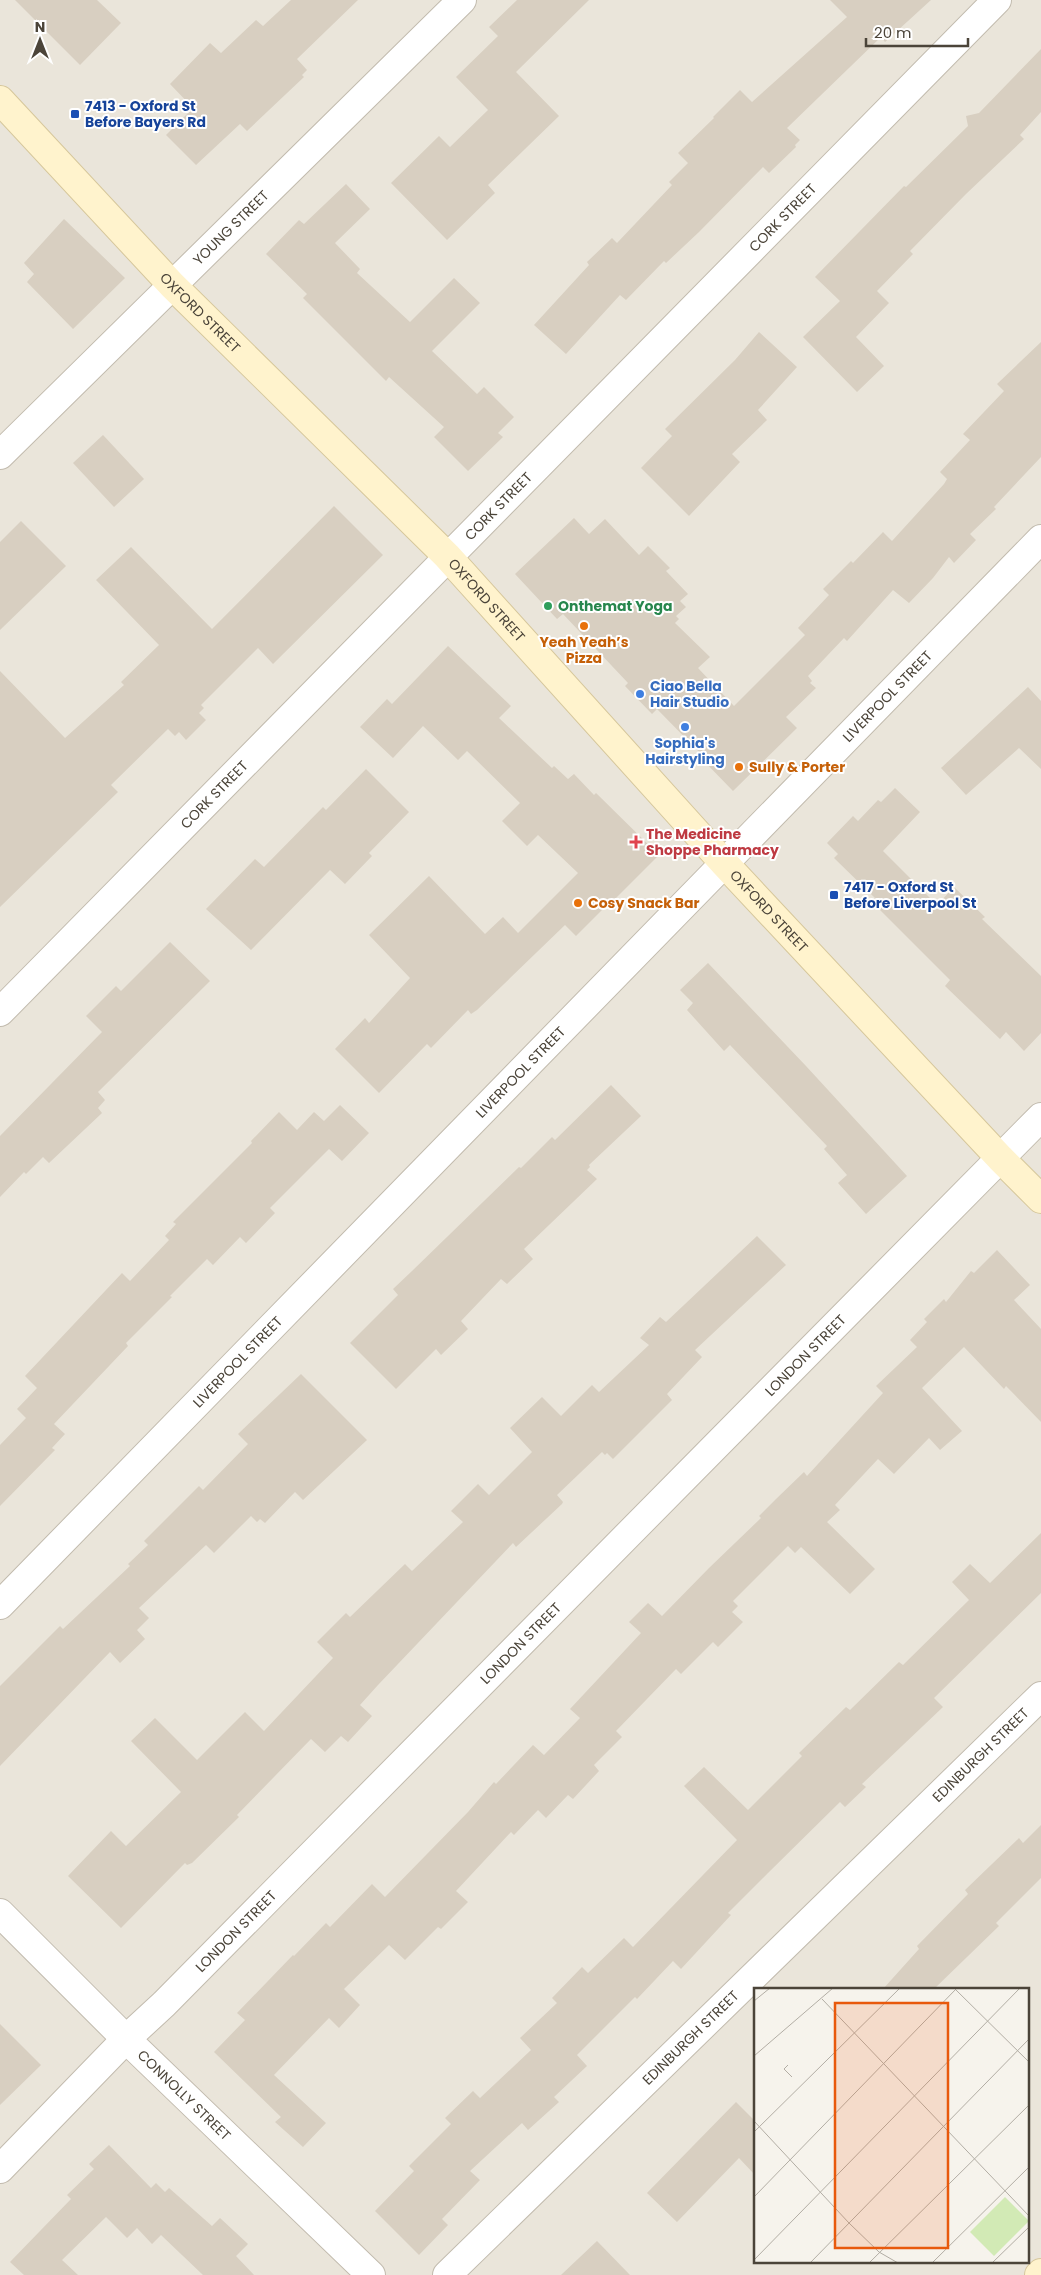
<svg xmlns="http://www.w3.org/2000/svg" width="1041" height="2275" viewBox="0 0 1041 2275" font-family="Poppins,sans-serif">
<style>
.residential{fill:#eae5da;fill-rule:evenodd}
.building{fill:#d8cfc1}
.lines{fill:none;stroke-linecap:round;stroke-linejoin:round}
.street-casing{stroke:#c2bbae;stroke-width:30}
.secondary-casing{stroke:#d6c79b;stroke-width:30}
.street{stroke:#fff;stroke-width:28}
.secondary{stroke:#fff3cd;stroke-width:28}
.transit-dot{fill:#1a4fb4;stroke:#fff;stroke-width:2}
.leisure-dot{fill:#2e9e5b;stroke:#fff;stroke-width:2}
.food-dot{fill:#e8710a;stroke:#fff;stroke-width:2}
.shop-dot{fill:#3f7fe0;stroke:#fff;stroke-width:2}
.health-dot{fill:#e0444e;stroke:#fff;stroke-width:2}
.labels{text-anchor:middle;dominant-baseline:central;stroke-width:4;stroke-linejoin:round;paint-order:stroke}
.transit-label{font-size:14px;font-weight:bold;fill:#164399;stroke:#fff;text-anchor:start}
.street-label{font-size:14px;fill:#4b4439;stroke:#fff}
.leisure-label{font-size:14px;font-weight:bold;fill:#27864d;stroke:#fff;text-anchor:start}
.food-label{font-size:14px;font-weight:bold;fill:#c56008;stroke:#fff;text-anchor:start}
.shop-label{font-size:14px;font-weight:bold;fill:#366cbe;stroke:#fff;text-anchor:start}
.health-label{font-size:14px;font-weight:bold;fill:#be3a42;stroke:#fff;text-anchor:start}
.inset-road{fill:none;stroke:#b2ada4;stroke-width:1}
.view{fill:#e8590c;fill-opacity:0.15;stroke:#e8590c;stroke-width:2.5}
.inset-edge{fill:none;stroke:#4b4439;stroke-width:2.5}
</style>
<rect width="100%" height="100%" fill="#f6f3ec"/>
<path class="residential" d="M0,0H1041V2275H0ZM755,1989H1027V2261H755Z"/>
<g class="building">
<path d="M15,0H97L121,23L80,65Z"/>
<path d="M291,0H358L297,59L307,70L302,75L304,77L247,131L240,124L196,165L166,135L193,108L170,84L210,43L221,53L256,20L263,26Z"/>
<path d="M517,0H589L516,72L559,116L488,185L495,193L447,240L391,183L439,136L450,147L488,110L456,77L498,36L489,27Z"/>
<path d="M830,0H931L885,42L881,37L787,128L800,140L795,145L796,147L769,173L763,167L699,232L666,263L664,261L626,300L620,295L566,354L534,325L589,265L587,262L612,238L617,243L672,185L669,182L688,163L678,153L714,118L713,117L740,90L752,102L847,17Z"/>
<path d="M1041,49V112L1020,135L1024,139L966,194L910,251L913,254L877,291L889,303L856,337L884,366L857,392L803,337L840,301L815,277L904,186L906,187L968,126L966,116L979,113Z"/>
<path d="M346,184L370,209L335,243L360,269L357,273L410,322L454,278L480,303L432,351L477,394L484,387L514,417L498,433L503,437L468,471L434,437L444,427L389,377L386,381L303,298L307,294L266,254L299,220L304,224Z"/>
<path d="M64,219L125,278L73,329L27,282L34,274L24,263Z"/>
<path d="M759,332L797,367L758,410L767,420L732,454L740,462L689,516L641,468L672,436L665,429L735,360Z"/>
<path d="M1041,342V457L994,507L996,509L970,534L976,540L954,563L949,557L933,578L909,603L893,590L847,641L844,638L808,676L812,681L810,683L816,688L786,717L797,728L733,791L701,758L703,756L657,709L652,714L625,686L628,683L563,614L557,619L515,574L574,518L589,534L605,519L639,555L648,546L670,568L666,571L688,594L680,601L686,607L676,616L679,619L675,623L710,657L698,668L734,706L805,635L798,628L829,595L823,589L851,561L853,563L883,532L892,541L944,484L947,479L940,472L970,440L963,434L1004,391L997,384Z"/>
<path d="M103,435L144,479L114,507L73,463Z"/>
<path d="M334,506L383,555L273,664L258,648L201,705L204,708L199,713L206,720L186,740L179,732L175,736L168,729L111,785L118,792L0,907V671L65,738L124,685L121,682L159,645L96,580L131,547L212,629Z"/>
<path d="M21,521L66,566L0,630V542Z"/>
<path d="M448,646L511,706L499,718L552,768L554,766L568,779L574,774L594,795L596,793L659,855L612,902L611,901L576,936L565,925L477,1010L471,1014L468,1010L431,1048L427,1044L379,1093L335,1049L365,1018L369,1023L410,978L369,935L429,876L485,934L503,917L518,933L578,873L538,835L527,846L502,821L520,803L467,751L458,760L423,726L393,758L360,727L387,699L392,704Z"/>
<path d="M1028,687L1041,701V769L1019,748L966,795L941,768Z"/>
<path d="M366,769L409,812L369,853L372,856L345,884L330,870L251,950L206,909L255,859L264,867L323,807L326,810Z"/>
<path d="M895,788L920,812L883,851L937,905L954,887L985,917L982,919L1041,976V1033L1024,1051L1006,1032L1000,1039L945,986L950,980L872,902L875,898L834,858L838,854L827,843L853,816L858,821L878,800L881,802Z"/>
<path d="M170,942L210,981L98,1092L105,1100L98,1108L102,1113L49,1163L43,1157L26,1174L24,1172L0,1197V1136L102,1032L86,1016L116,986L121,991Z"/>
<path d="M708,963L806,1066L907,1176L866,1214L838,1183L847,1175L824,1149L827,1146L730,1045L724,1051L687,1010L693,1003L680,990Z"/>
<path d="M611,1085L641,1116L589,1165L590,1167L587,1170L597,1179L524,1249L533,1259L507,1284L501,1279L461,1321L468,1329L441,1355L436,1349L396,1389L350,1343L398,1295L393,1289L412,1271L519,1167L521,1168L552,1137L555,1140Z"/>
<path d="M340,1105L369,1133L342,1161L329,1149L270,1208L275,1213L246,1243L240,1237L213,1265L207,1259L170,1296L172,1297L126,1343L128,1346L54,1424L65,1434L52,1448L55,1450L0,1506V1445L26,1418L17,1409L37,1388L25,1376L122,1273L130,1281L169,1240L165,1236L176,1224L173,1222L252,1143L251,1141L279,1112L297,1130L314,1112L324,1121Z"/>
<path d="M757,1236L786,1265L695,1350L702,1357L667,1394L672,1400L613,1459L607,1453L605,1455L602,1452L557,1495L563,1502L562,1504L516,1547L513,1543L378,1685L360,1705L372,1716L348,1742L341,1736L325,1752L311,1739L237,1815L239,1817L192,1863L187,1865L185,1863L121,1928L68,1876L111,1831L126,1846L181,1792L131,1741L155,1718L197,1760L245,1712L264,1731L333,1658L317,1642L346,1613L350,1617L405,1564L412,1571L463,1522L451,1511L478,1484L489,1495L532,1452L510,1428L542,1397L561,1416L592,1385L599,1392L649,1345L640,1338L660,1317L666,1322Z"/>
<path d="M997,1250L1030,1285L1014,1300L1041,1329V1422L1006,1386L1004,1389L964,1347L922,1388L962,1431L940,1450L929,1438L894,1474L878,1459L835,1505L840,1510L827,1522L875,1569L850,1594L801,1547L795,1553L788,1546L733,1601L738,1606L732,1612L743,1622L718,1647L713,1642L681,1674L676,1669L616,1731L622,1737L594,1765L599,1771L573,1799L568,1795L546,1818L538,1810L514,1835L511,1832L456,1891L468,1902L441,1929L438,1927L405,1960L389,1945L344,1989L360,2005L339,2028L329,2018L274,2075L326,2123L303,2147L275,2122L281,2117L214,2052L245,2020L237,2013L293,1955L294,1956L326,1923L330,1927L372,1884L385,1897L468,1812L494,1782L496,1784L533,1745L544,1755L580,1718L570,1709L641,1633L629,1622L648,1603L662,1616L709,1568L761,1518L759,1516L776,1499L804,1472L807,1476L883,1393L876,1386L917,1347L910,1340L927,1322L924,1319L944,1299L946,1302L971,1271L974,1273Z"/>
<path d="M301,1374L367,1440L303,1500L295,1492L265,1523L260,1519L257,1522L251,1516L214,1553L206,1545L139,1608L149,1618L137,1630L145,1639L120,1663L110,1652L0,1766V1686L60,1626L63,1629L130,1566L128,1564L148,1545L144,1541L199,1486L203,1490L248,1444L238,1434Z"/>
<path d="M1041,1533V1593L934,1698L943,1707L862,1784L866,1787L845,1807L840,1802L768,1873L728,1913L731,1915L681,1969L673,1961L637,1999L635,1997L577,2055L587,2066L554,2097L559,2102L528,2130L522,2123L470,2171L480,2180L442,2219L448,2225L419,2255L375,2211L414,2171L409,2166L451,2124L445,2118L473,2091L480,2098L531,2050L520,2038L557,2003L552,1998L582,1967L588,1973L624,1938L633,1947L737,1840L684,1786L704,1767L748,1810L802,1756L799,1753L846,1707L850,1710L899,1662L903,1665L969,1600L952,1582L970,1564L990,1583Z"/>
<path d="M1041,1825V1878L996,1923L999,1926L934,1989H883L919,1949L917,1946L968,1894L965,1890L1019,1838L1023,1843Z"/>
<path d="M0,2024L41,2065L0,2105Z"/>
<path d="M736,2102L755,2121V2175L739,2158L677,2222L647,2193Z"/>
<path d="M109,2145L151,2188L156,2183L165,2192L169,2188L212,2226L220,2218L248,2244L236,2256L254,2275H203L161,2235L152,2244L137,2228L127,2238L106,2217L62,2260L78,2275H24L10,2262L71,2199L67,2195L94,2169L89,2164Z"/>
<path d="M597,2241L630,2275H561Z"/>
</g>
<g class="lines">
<defs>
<g id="street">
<path id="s1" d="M0,455L462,0"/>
<path id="s2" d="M0,1012L997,0"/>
<path id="s3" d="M0,1605L1041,539"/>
<path id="s4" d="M0,1913L126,2039L371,2275"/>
<path id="s5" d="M0,2169L126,2039L164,2004L1041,1117"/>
<path id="s6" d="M447,2275L1041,1696"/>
</g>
<g id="secondary">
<path id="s7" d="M0,100L172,285L447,556L724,863L1000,1158L1041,1199"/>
<path d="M1039,2275L1041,2273"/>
</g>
</defs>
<use href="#street" class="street-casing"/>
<use href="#secondary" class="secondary-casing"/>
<use href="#street" class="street"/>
<use href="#secondary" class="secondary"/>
</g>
<g class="transit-dot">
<rect x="70" y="109" width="10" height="10" rx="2.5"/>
<rect x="829" y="890" width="10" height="10" rx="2.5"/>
</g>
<circle class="leisure-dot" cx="548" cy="606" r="5"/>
<g class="food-dot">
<circle cx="584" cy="626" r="5"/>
<circle cx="739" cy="767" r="5"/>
<circle cx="578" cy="903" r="5"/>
</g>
<g class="shop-dot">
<circle cx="640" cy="694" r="5"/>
<circle cx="685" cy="727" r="5"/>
</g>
<path class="health-dot" d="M633.5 834.5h5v5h5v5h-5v5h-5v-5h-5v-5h5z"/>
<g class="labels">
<g class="transit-label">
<text x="85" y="106">7413 - Oxford St<tspan x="85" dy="16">Before Bayers Rd</tspan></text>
<text x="844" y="887">7417 - Oxford St<tspan x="844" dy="16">Before Liverpool St</tspan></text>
</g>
<g class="street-label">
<text stroke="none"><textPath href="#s2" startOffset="1115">CORK STREET</textPath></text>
<text stroke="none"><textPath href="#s1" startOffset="324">YOUNG STREET</textPath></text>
<text stroke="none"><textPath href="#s7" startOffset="292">OXFORD STREET</textPath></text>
<text stroke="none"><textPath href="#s2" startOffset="710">CORK STREET</textPath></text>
<text stroke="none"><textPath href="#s7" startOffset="698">OXFORD STREET</textPath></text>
<text stroke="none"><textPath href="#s3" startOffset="1270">LIVERPOOL STREET</textPath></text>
<text stroke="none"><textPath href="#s2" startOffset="305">CORK STREET</textPath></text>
<text stroke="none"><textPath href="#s7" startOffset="1118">OXFORD STREET</textPath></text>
<text stroke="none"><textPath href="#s3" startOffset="745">LIVERPOOL STREET</textPath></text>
<text stroke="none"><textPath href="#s5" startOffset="1145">LONDON STREET</textPath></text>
<text stroke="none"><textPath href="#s3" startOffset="340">LIVERPOOL STREET</textPath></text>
<text stroke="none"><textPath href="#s5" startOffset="740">LONDON STREET</textPath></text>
<text stroke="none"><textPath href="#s6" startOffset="745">EDINBURGH STREET</textPath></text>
<text stroke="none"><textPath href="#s5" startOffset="335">LONDON STREET</textPath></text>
<text stroke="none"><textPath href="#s6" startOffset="340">EDINBURGH STREET</textPath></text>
<text stroke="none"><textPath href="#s4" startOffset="259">CONNOLLY STREET</textPath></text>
</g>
<g class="leisure-label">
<text x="558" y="606">Onthemat Yoga</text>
</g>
<g class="food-label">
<text x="584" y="642" text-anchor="middle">Yeah Yeah’s<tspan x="584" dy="16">Pizza</tspan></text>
<text x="749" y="767">Sully &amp; Porter</text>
<text x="588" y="903">Cosy Snack Bar</text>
</g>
<g class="shop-label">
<text x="650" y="686">Ciao Bella<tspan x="650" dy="16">Hair Studio</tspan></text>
<text x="685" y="743" text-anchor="middle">Sophia's<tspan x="685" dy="16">Hairstyling</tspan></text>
</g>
<g class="health-label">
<text x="646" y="834">The Medicine<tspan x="646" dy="16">Shoppe Pharmacy</tspan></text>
</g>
</g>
<g transform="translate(754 1988)">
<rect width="275" height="275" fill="#f6f3ec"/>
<path d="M251,209L275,233L240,268L216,244Z" fill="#d2eab5"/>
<path class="inset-road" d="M201,1L275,74M68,11L275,228M0,13L16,0M0,68L79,0M34,77L30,81L38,89M0,133L95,235L125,264L144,275M0,144L146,0M0,209L203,0M0,272L266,0M56,275L275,51M115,275L275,117M178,275L275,179M238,275L275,239"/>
<path class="view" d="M81,15H194V260H81Z"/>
<rect width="275" height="275" class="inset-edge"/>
</g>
<g transform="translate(40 40)" stroke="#ffffff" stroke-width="4" paint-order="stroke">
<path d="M0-4L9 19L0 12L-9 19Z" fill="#4b4439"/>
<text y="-8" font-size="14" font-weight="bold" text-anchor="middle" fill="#4b4439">N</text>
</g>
<path d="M866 38v8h102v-8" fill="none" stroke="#4b4439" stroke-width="2.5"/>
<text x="874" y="38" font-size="15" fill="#4b4439" stroke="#ffffff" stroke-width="4" paint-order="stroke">20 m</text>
</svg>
